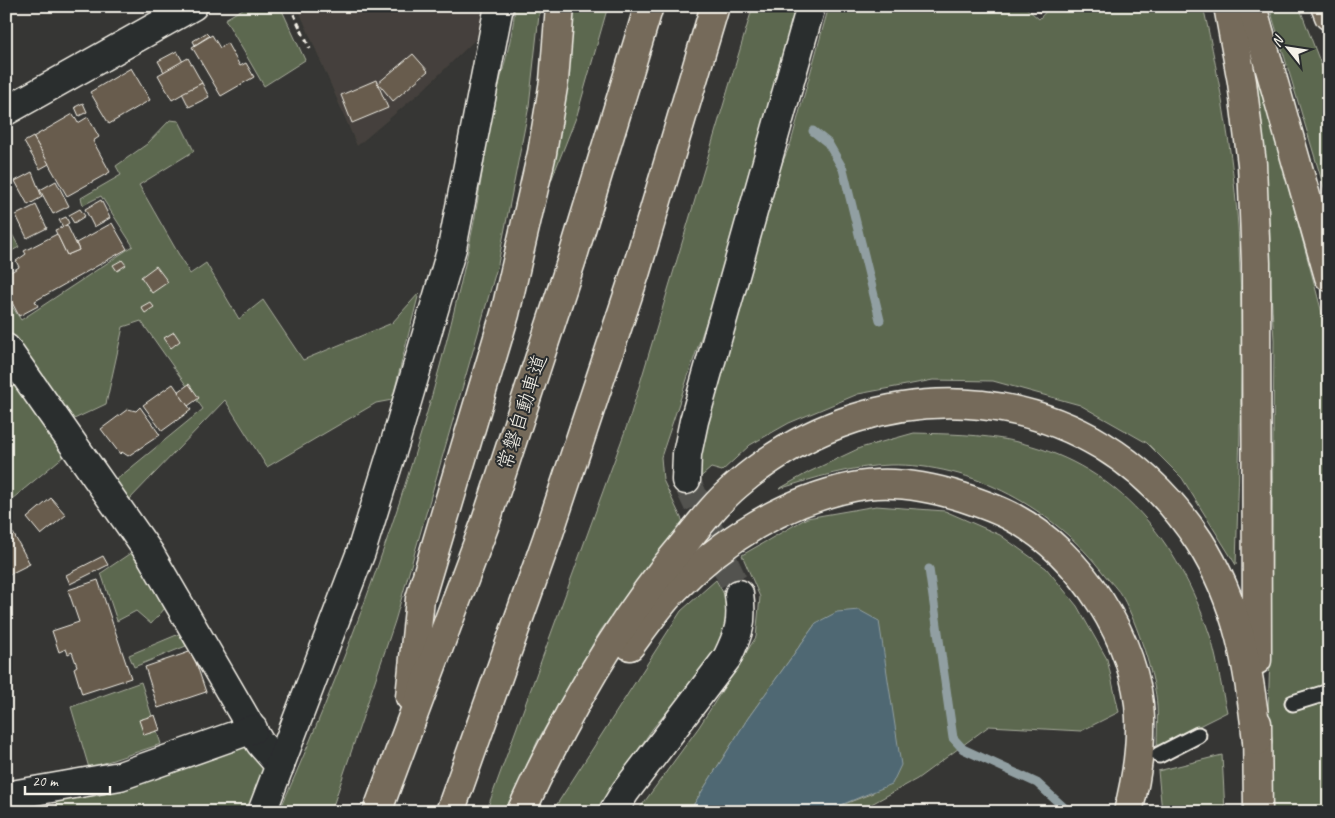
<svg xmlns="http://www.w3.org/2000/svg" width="1335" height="818" viewBox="0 0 1335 818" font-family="Caveat,'Klee One',sans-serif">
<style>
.built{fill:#45413c}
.green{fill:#5b674f;stroke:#a8ac9c}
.water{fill:#4f6873;stroke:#919fa2}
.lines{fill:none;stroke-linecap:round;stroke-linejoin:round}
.stream{stroke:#919fa2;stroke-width:9}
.building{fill:#675c4e;stroke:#f4f1e8}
.minor-tunnel{stroke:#52524f;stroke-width:28;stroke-dasharray:28 14;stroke-linecap:butt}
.service-casing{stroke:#f4f1e8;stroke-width:19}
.minor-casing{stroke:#f4f1e8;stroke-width:31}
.tertiary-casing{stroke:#f4f1e8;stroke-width:31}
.motorway-casing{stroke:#f4f1e8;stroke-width:31}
.path{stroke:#f4f1e8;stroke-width:3;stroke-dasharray:5 4;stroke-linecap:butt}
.service{stroke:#2a2d2e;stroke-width:15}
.minor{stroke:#2a2d2e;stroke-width:28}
.tertiary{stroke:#2a2d2e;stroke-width:28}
.motorway{stroke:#746a5a;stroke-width:28}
.labels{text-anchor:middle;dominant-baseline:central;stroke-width:4;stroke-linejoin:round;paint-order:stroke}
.street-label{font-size:20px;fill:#f4f1e8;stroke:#2a2d2e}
</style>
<rect width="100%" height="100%" fill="#363634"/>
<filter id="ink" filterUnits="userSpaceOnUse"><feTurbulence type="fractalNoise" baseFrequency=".02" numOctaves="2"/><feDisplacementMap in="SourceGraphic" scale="10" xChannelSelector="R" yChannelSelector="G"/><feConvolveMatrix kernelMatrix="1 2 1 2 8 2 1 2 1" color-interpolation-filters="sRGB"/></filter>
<g filter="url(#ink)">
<path class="built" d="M297,6H482L481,24L476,39L423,90L357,146Z"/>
<g class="green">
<path d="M248,6H280L305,60L264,86L225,19Z"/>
<path d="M515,6H540L529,106L498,264L395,621L331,812H279C360,631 426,444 468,251C477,212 482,171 489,130C495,91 513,44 515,6Z"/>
<path d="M573,6H608L577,115L547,191Z"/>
<path d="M753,6H800L742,215L661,457L663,480L683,522L601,630L538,740L506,812H486L629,420Z"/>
<path d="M829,6H1024L1039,19L1051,6H1203C1220,81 1236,170 1239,246C1244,352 1239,459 1236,565L1182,478L1147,443L1080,405L993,381L933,380L858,394L789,423L750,445L722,471L711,468L696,481L687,440L759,219L791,142Z"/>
<path d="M1269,6H1299L1329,86V204Z"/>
<path d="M1246,51L1253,55L1329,339V812H1269L1266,768L1271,630L1274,340L1261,127Z"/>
<path d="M170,120L179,121L194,151L139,185L190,274L206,263L239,319L263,300L303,360L392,323L419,293L392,400L376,403L267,467L225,400L128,501L116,480L203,409L141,321L123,327L106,404L72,420L6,328V297L21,320L133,246L101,196L83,205L81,198L121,175L116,166L147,144Z"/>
<path d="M6,223L19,247L8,253L10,265L6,268Z"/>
<path d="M6,369L64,456L6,504Z"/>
<path d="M914,433C947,434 981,434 1013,441C1113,463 1173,533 1207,627C1217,653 1220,684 1227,712L1157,747C1157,733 1158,719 1157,706C1156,679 1136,621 1123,598C1118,589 1110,582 1104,574C1054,509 973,463 890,465C852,466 814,478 779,489L809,472L860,448Z"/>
<path d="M876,506L945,511L1000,535L1046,568L1077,606L1107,659L1119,712L1081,731L989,726L917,779L857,812H824L873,793L816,623L748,718L689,812H637L699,727L756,637L760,597L742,555L807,518Z"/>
<path d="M132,552L166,607L151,624L136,611L117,621L101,573Z"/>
<path d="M716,580L725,596L726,625L716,654L653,728L596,812H552L681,611Z"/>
<path d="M179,634L186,646L134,667L129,655Z"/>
<path d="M141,682L161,744L89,768L71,707Z"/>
<path d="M247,741L269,763L248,812H58L56,802L125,786Z"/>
<path d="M1222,755L1225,812H1162L1158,771Z"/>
</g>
<path class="water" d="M859,610L879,621L901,765L892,784L824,812H689L748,718L816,623L837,612Z"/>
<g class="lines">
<g class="stream">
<path d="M813,131L828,143L843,169L880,320"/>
<path d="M929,569L953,738L963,749L1037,783L1069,812"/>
</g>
</g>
<g class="building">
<path d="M1032,6H1046L1040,13Z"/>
<path d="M206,33L209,36L195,45L193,41Z"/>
<path d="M212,35L220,48L227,43L240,66L246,63L254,77L221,96L192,47Z"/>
<path d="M177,51L183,62L164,72L158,61Z"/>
<path d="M413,54L428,71L393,101L378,83Z"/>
<path d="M188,58L202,83L172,100L158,75Z"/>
<path d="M131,68L150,100L109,124L90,92Z"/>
<path d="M376,80L388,108L352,123L341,95Z"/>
<path d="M202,83L209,97L189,107L182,93Z"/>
<path d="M83,103L87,112L79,116L75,107Z"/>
<path d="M73,114L78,123L88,117L99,137L93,141L110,172L67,196L33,137Z"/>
<path d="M33,137L49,164L40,169L24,142Z"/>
<path d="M32,172L42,197L28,205L15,181Z"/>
<path d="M56,181L69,206L53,214L40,190Z"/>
<path d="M101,200L110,218L94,227L85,209Z"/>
<path d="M36,205L47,228L27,238L16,215Z"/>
<path d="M80,209L85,216L74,223L69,215Z"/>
<path d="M66,217L69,223L63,227L59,220Z"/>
<path d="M112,223L127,249L35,301L38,306L19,316L6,291V275L19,267L16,261L26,254L24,251L57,234L67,255L79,250L76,243Z"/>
<path d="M67,225L79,250L67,255L55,230Z"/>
<path d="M122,260L126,265L117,271L113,265Z"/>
<path d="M156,266L168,282L152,293L141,277Z"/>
<path d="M150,302L154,307L145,313L141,307Z"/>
<path d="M174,332L180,341L171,348L164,338Z"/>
<path d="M173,384L191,410L162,431L143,405Z"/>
<path d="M189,384L199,398L188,406L178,392Z"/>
<path d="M140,407L160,435L128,456L122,452L120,454L101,429L128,409L136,411Z"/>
<path d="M51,498L66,515L41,535L27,518Z"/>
<path d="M13,533L30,564L6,576V536Z"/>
<path d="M103,556L108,565L70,584L66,575Z"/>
<path d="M98,580L131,678L82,694L74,668L77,666L72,652L68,654L66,649L59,652L52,631L79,622L68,590Z"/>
<path d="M192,651L206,692L158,708L145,667Z"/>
<path d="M155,715L160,730L144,735L139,720Z"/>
</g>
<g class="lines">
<path class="minor-tunnel" d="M686,480L739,594"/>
<defs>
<g id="service">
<path d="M1293,703L1329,692"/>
<path d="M1159,755L1198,735"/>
</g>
<g id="minor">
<path d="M6,348L150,554L260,743L280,766"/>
<path d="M686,480L687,454L694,421L811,6"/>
<path d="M6,796L120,776L253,729"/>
<path d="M262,812L361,552L396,439L452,248L499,6"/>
<path d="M613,812L625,792L727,658C739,633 743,622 739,594"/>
</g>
<path id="tertiary" d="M6,111L193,6"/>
<g id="motorway">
<path d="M1228,6L1242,82L1252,164L1256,263L1257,660"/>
<path d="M1252,6L1329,277"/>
<path d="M1325,6L1329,16"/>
<path d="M630,646C644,627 658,607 674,590C722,540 785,501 853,487C890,479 927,486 962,497C980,503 998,509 1014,518C1080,553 1138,642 1140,718C1141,750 1136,781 1128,812"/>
<path d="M410,697L420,599L505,314L542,153L554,81L560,6"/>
<path d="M1257,723L1258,812"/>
<path d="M377,812L485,524L573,256L649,6"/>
<path d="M450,812L547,539L636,271L715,6"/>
<path d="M521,812C565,715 618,621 687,540C702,521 718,501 737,485C880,361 1093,377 1199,541C1239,603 1249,669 1257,741"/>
</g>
</defs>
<use href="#service" class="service-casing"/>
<use href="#minor" class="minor-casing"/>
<use href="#tertiary" class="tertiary-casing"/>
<use href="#motorway" class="motorway-casing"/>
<path class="path" d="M290,6L310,49"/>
<use href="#service" class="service"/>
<use href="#minor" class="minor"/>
<use href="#tertiary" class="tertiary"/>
<use href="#motorway" class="motorway"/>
</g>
</g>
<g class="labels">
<g class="street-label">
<text transform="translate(522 412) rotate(-72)">常磐自動車道</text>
</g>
</g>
<rect width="1335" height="818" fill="none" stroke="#2a2d2e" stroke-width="25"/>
<rect x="12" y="12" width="1310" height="793" fill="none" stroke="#f4f1e8" stroke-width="2" filter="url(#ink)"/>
<g transform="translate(1288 48) rotate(300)" stroke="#2a2d2e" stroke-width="4" paint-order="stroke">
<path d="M0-4L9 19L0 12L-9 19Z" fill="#f4f1e8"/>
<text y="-8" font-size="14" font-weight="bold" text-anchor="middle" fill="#f4f1e8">N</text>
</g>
<path d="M25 786v8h85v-8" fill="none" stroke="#f4f1e8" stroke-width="2.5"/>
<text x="32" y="786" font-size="15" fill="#f4f1e8" stroke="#2a2d2e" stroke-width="4" paint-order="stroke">20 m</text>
</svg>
